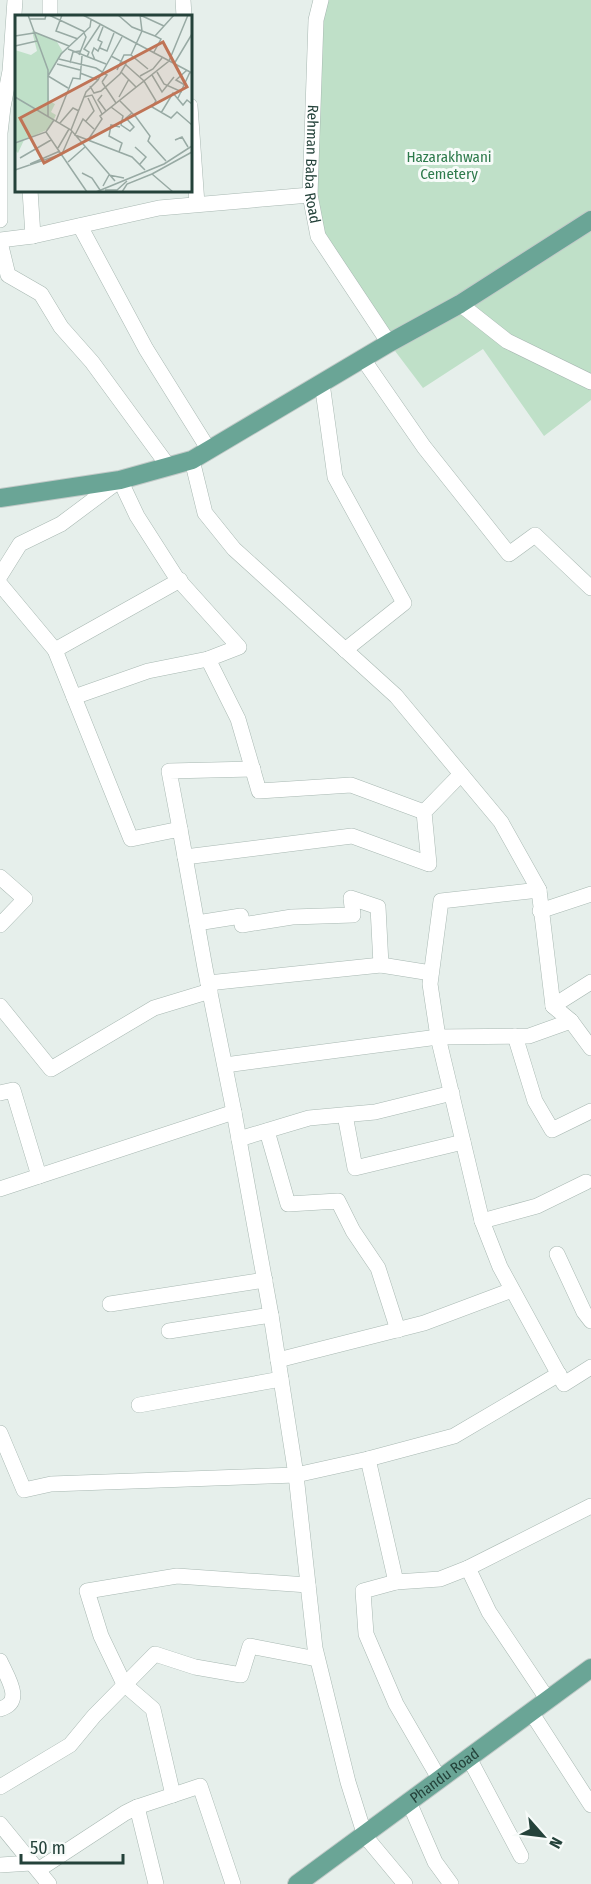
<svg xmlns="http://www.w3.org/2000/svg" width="591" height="1884" viewBox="0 0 591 1884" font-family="'Fira Sans Condensed',sans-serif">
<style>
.green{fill:#bfe0c8}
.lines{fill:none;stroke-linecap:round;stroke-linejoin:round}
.minor-casing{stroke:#a8b8b2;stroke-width:16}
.major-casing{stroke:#c2cac8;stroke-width:20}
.minor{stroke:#fff;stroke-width:15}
.major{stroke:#6aa596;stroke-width:18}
.labels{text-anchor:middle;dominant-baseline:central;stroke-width:6;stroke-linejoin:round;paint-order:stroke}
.park-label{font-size:15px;fill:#2d7a4b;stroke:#f7fbf9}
.street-label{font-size:15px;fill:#24423a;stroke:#f7fbf9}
.inset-road{fill:none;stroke:#98aaa4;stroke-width:1.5}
.view{fill:#c07456;fill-opacity:0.15;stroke:#c07456;stroke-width:3}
.inset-edge{fill:none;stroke:#24423a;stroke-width:3}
</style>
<rect width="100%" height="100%" fill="#e6efeb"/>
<path class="green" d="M321,0H591V400L544,436L483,349L423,388L389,343L318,236L306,190Z"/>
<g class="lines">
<defs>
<g id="minor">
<path d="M50,0V16"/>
<path d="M183,0L184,16"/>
<path id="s1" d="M321,0L316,20L310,195L318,236L389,343"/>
<path d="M190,106L197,204"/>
<path d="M30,190L33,236"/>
<path d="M0,220V133L3,107L10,71L15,0"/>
<path d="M80,226L146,349L209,450"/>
<path d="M0,240L33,236L159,208L310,195"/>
<path d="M0,242L8,275L41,294L61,327L92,362L169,467"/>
<path d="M460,304L507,341L591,382"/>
<path d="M363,359L424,447L509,554L535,535L591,588"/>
<path d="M322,383L335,477L404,603L345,650"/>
<path d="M192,460L205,513L234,549L396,696L501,822L539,890L553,1006L571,1021L591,1048"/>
<path d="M0,576L20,544L61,524L120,480L137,516L176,577L239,647L208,659L148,671L74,697"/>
<path d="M0,584L55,650L131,839L180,829L205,968L234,1112L271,1315L296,1475L315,1648L348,1782L365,1836L405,1884"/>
<path d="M55,650L180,580"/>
<path d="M208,659L238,719L259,791L351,785L424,812"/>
<path d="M180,829L169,771L253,769"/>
<path d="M185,857L352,836L429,864L424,812L461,774"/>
<path d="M0,877L25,899L0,925"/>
<path d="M539,890L441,901L430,984L438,1037L482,1221L500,1267L564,1384L591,1367"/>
<path d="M540,911L591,894"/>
<path d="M197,923L241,916L242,925L292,917L353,915L351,898L378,907L381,965"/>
<path d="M208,983L381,965L431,973"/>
<path d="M0,1006L51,1069L154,1008L210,991"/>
<path d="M553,1006L591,982"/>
<path d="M515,1036L535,1101L552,1130L591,1111"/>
<path d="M225,1065L438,1037L529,1036L571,1021"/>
<path d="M0,1093L13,1090L39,1176"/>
<path d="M345,1115L355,1168L463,1142"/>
<path d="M267,1131L288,1204L338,1201L353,1231L378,1268L398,1330"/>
<path d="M239,1139L309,1118L375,1112L452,1093"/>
<path d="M0,1189L234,1112"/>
<path d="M482,1221L537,1206L586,1182"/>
<path d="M557,1254L584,1312L591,1321"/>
<path d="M110,1304L265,1280"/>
<path d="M169,1331L271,1315"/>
<path d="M278,1360L424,1323L512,1290"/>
<path d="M139,1405L281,1379"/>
<path d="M0,1433L24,1490L51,1484L296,1475L368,1459L454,1436L559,1374"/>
<path d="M368,1459L396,1582L363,1591L366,1634L396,1704L440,1780"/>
<path d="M468,1568L489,1612L548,1700"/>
<path d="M396,1582L440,1579L468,1568L591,1506"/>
<path d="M0,1661C7,1677 25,1702 0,1709"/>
<path d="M531,1712L591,1805"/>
<path d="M469,1758L521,1856"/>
<path d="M0,1787L70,1745L94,1716L155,1654L195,1667L241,1675L250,1646L317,1659"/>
<path d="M173,1795L153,1709L124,1684L101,1636L87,1591L177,1576L308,1585"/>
<path d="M409,1802L435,1862L451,1884"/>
<path d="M137,1807L200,1786L233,1884"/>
<path d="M0,1824L49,1884"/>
<path d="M0,1865L31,1863"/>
<path d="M38,1870L125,1813L137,1807L156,1884"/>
</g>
<g id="major">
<path d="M0,498L120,480L192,460L389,343L460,304L591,220"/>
<path id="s2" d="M297,1884L591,1668"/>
</g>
</defs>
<use href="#minor" class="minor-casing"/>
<use href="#major" class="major-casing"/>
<use href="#minor" class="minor"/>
<use href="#major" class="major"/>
</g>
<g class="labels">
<g class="park-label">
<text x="449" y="157">Hazarakhwani<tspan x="449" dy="17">Cemetery</tspan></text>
</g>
<g class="street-label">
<text stroke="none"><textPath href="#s1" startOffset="165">Rehman Baba Road</textPath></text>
<text stroke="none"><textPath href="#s2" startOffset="183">Phandu Road</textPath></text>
</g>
</g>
<g transform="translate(15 15)">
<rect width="177" height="177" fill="#e6efeb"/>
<path d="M17,16L42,27L48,37L33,61L34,86L40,89L36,97L41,100L34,114L9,125L3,138L0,135V35L16,40L22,36Z" fill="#bfe0c8"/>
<path class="inset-road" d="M13,0L33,55V101M34,0L70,17M47,0L41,16L63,24M68,0L177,58M103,0L117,12L140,21M125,0L127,16L116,40L133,54M125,0L149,11M15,4H30L31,0M19,17L54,31M0,21L19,18M0,31L22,26M85,33L92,36L99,18M53,34L91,49M139,37L146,24L140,21L159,0M64,40L71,22L69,18M72,42L74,37L69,34L85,10M44,44L81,53L92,60L87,67M80,45L77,38L79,33L83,36L87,27L83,25L88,12M55,48L58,37L65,36M42,49L65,55M159,49L177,19M111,50L129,66L141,86L137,92L156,103L162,97L177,110M102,55L109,40H116M106,57L121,72M142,57L149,69L167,77M65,58L83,65M137,60L147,77L159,62M125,61L138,54L147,43M87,67L101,88M170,70L161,65L172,55M75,71L79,78L86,76L105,59L111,49L96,41M53,73L33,61L46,39L75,12L76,5M87,80L83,85L91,96M0,82L56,115L100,166M69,82L77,80L87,99M104,82L114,64M163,83L175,57M105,86L121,102L135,121L133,126L151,146M96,92L108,101L106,110L115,116L119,112L111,103L117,98M146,98L158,78L168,90L172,85L177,89M41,106L58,63L65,64L67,41M71,106L79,96L73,83M45,108L58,93L64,96M79,114L68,104L60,120L117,142L130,155M56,115L71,77L83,65L107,22M31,117L72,177M73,125L87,104L85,101L154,46L173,0M160,125L167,122L173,132M0,128L31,117L39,105M120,132L131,142L125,149M43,133L54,114M104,137L107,128L94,121L96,110L105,112M5,143L36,125M53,147L70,132M15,149L45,136M0,155L47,139L57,116M67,158L77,163L85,175M88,171L94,160L109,163M90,175H102L112,166M81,177L149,149L177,131M107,177L112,169L137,159M158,177L137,159L177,137"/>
<path class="view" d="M148,27L172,72L29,148L5,103Z"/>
<rect width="177" height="177" class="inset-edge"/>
</g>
<g transform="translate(543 1836) rotate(118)" stroke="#f7fbf9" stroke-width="4.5" paint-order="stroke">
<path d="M0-4.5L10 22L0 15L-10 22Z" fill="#24423a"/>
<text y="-9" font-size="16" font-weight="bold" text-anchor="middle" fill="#24423a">N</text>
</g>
<path d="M21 1854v9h102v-9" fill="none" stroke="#24423a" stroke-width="3"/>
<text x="30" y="1854" font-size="18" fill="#24423a" stroke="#f7fbf9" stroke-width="4.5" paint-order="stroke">50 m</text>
</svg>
